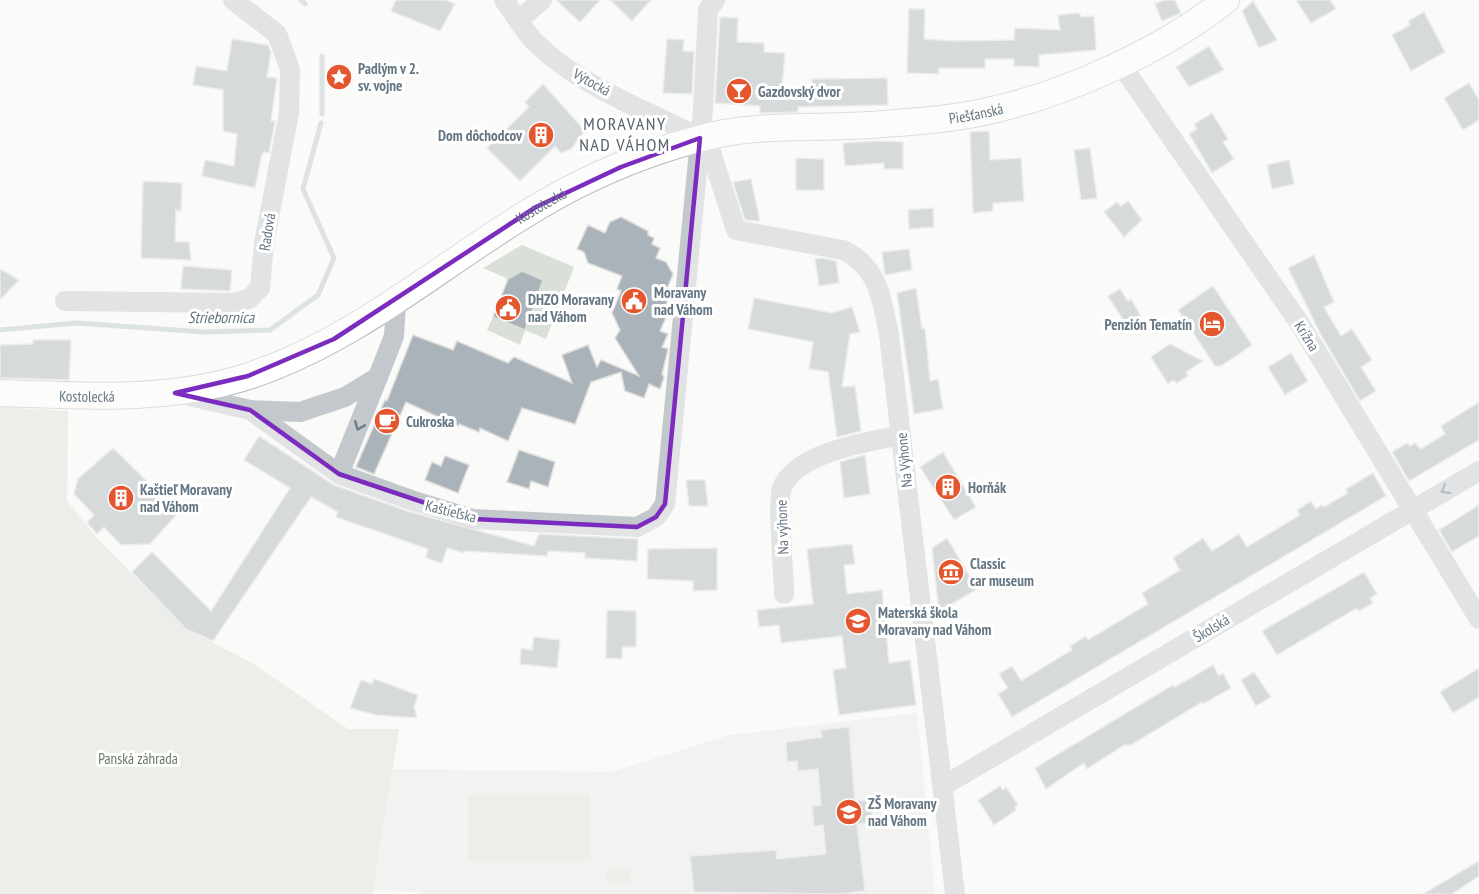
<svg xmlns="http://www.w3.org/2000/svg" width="1479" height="894" viewBox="0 0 1479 894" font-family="'PT Sans Narrow',sans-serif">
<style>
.built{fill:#e8e9e9}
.green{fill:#dadfd7}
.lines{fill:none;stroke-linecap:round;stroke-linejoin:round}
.stream{stroke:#bbc7cb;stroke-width:5}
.building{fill:#aab3b9;stroke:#dcdcda;stroke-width:1.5}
.major-casing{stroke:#b5babe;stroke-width:28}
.minor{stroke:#c3c8cc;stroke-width:20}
.major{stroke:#fff;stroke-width:26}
.oneway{stroke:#6a7a87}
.marked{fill:none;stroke:#7b2cbf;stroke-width:4.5;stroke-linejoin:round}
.labels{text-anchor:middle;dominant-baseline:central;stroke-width:6;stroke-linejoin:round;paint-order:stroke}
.poi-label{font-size:15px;font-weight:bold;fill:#657683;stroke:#fff;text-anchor:start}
.street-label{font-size:15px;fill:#657683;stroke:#fff}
.park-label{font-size:15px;fill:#687a64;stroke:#fff}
.water-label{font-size:16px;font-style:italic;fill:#60757c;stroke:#fff}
.quarter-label{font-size:18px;letter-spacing:1.5px;fill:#57646e;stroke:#fff}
</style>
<rect width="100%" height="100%" fill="#fafaf8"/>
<path class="built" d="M917,713L935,894H420L419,892L374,890L393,769L611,772L730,735Z"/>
<g class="green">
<path d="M522,245L574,267L546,339L525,330L520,345L487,330L493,317L525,329L533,309L528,307L543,280L522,271L508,279L483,268Z"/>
<path d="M0,407L68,411L67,501L97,538L186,629L254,664L348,729H399L373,894H0Z"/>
<path d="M468,795H590L591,861H468Z"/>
<path d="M607,869L631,870V883H607Z"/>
</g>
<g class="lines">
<g class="stream">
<path d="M301,0L305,4"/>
<path d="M322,56V114"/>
<path d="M0,330L77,323L204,332L270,330L318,295L334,258L303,189L321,123"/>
</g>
</g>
<g class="building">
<path d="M396,0H446L455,4L440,31L391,11Z"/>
<path d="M556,0H600L580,22Z"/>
<path d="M610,0H651L632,21Z"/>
<path d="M1164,0H1175L1181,13L1162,21L1155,4Z"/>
<path d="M1296,0H1330L1336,9L1311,23Z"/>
<path d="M1253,1L1277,40L1259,48L1242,11Z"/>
<path d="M909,9H925L924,39L953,41L1014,40L1015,28L1060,30L1058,15L1080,13V17L1094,16L1096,50L1039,55V67L1014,66V59H985V68H939V74L907,73Z"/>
<path d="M1424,12L1445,52L1411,71L1392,35L1410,25L1408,21Z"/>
<path d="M720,17L738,18L737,42L764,43V52L785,53L782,88L812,91V79L887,78L888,105L798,107V112L760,113V106L715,103Z"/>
<path d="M232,39L268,45L271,52L267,77L277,78L271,121H275L269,153L264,152L262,154L255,188L202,176L205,160L234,166L237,134L223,131V90L193,85L196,66L227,71Z"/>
<path d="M667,39L684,40L683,51L694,52L692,94L663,93Z"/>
<path d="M1209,46L1224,70L1189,87L1176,67Z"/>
<path d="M1469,83L1479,100V120L1463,130L1444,98Z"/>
<path d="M543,84L585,131L571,149L561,153L555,146L520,181L487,148L529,107L525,102Z"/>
<path d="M1212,113L1228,139L1223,142L1234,159L1212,173L1189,134L1197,129L1194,124Z"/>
<path d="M989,131L990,160L1021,158L1024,201L993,203V211L973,213L970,132Z"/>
<path d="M878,141L903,142V169H884V163L845,166L843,143Z"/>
<path d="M1090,148L1097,198L1081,200L1074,150Z"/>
<path d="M796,158L824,159V190H796Z"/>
<path d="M1289,160L1294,184L1272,189L1267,165Z"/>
<path d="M751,179L760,221H756L745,220L733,182Z"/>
<path d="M143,181L182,183L181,211L176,210L175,242H189L191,260L141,258Z"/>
<path d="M1128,201L1142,220L1124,237L1104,212L1117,202L1121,206Z"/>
<path d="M933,208L934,227L909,229L908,210Z"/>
<path d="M621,217L648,231V235L654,238L652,244L660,248L656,258L666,262L673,274L664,296L667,302L662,312L667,315L660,331L668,334L662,347L668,349L662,374L664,377L660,389L649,384L644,398L625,391L621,372L591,382L575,424L522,408L508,441L480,428L479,432L459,424L458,426L406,402L374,474L356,467L385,400L387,401L413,335L453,350L457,341L508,363L514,357L572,383L562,355L588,345L597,367L601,360L639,376L615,338L620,330L612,313L621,291L617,289L622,276L588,263L584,252L577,249L588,225L605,233L610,222Z"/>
<path d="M909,249L912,270L885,275L882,252Z"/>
<path d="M1314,255L1334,302L1324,307L1341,336L1352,329L1372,360L1361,367L1376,391L1360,401L1321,335L1288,268Z"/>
<path d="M821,258L836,261L839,283L819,286L815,259Z"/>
<path d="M183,266L232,270L230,291L181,289Z"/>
<path d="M0,269L19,280L0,300Z"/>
<path d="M522,271L543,280L525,330L493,317L508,279Z"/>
<path d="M1213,286L1252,345L1221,366H1215L1178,310Z"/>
<path d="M916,288L922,329L925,328L930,381L938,379L943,409L914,414L897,293Z"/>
<path d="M1120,289L1128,301L1131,299L1141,316L1131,322L1125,323L1108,296Z"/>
<path d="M754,298L832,313L852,307L860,332L850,334L842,387L855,386L861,431L837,437L828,372L809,369L813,342L748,329Z"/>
<path d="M33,340H71L69,380L0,378V345L33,344Z"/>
<path d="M1170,344L1203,361L1186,372L1188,376L1177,383L1173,380L1168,384L1151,357Z"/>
<path d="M1291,353L1308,381L1285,395L1268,367Z"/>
<path d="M1479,402V440L1409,481L1392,452L1407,443L1410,446L1415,443L1421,449L1445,434L1441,426Z"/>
<path d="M259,436L334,485L407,511L534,546L539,534L638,539L637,561L585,558V553L548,551L547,556L464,551V553L447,548L442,563L426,558L428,549L336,517L338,512L311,497L213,641L186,629L132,572L152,552L211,611L290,488L244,460Z"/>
<path d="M113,448L168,502L187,503L150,544L121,545L104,527L97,534L87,523L94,515L74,494L78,479Z"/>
<path d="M519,450L555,462L548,487L531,481L529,489L507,482Z"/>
<path d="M943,452L976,507L954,520L920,467Z"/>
<path d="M865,455L870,494L844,498L840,462Z"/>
<path d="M445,456L469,465L458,493L425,480L432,462L441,466Z"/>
<path d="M1373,473L1386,496L1012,717L998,694L1008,688L999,674L1012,666L1021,681L1072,650L1070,646L1086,636L1088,640L1148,604L1142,593L1180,570L1173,558L1203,538L1212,551L1239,534L1247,547L1300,515L1297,510L1311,501L1316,509L1322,505L1324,507L1348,493L1346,489Z"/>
<path d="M686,480H705L708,506H689Z"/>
<path d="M1479,505V536L1452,552L1439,530Z"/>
<path d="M947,538L977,589L939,612L932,548Z"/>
<path d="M852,544L855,564L844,565L847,594L882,590L889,663L910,660L916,705L839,715L833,670L846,668L842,636L781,643L779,625L759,627L757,610L813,604L807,549Z"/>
<path d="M717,548V590L693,591V581L647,579L648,549Z"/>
<path d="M1364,572L1377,594L1370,598L1373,603L1359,611L1357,608L1277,655L1262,631Z"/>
<path d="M607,610L636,611V647H622V659L606,658Z"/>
<path d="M534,637L560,640L557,668L520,664L521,648L532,650Z"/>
<path d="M1213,665L1219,676L1223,673L1231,688L1203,704L1202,702L1131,745H1124L1087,769L1084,763L1046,789L1035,768L1173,685L1175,687Z"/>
<path d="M1479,668V697L1453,713L1440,692Z"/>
<path d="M1254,672L1271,697L1256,706L1241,680Z"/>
<path d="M374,679L418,695L414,707L417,718L376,715L350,708L361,680L372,684Z"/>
<path d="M849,727L855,801L870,800L873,823L857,824L865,891L839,894L694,892L690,856L776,850L777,859L826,854L823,825L814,826L812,806L821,805L818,769L798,771L797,761L787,762L786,742L822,737L821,730Z"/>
<path d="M1000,786L1003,790L1006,787L1018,805L1015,807L1016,810L994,825L978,800Z"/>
<path d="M1479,861V876L1452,894H1423Z"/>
</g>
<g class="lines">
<defs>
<g id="major">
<path id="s1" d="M0,393C84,396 169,402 249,376C357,340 439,266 534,209C584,179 642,154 698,139C753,123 813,129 869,125C909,122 949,120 988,111C1067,94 1163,50 1226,0"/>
</g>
</defs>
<use href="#major" class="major-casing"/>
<g class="minor">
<path d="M504,0C515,14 524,32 537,44C578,85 648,111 700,138L710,149L736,230L843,250C879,267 882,300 889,335L955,894"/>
<path d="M519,20L542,0"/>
<path d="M1120,63L1300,324L1479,619"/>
<path d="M65,301L232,303L249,299L260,288L264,243L289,113L290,69L277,34L233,0"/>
<path d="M181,394L250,410L339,474L411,500L473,519L637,527L656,517L665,504L703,109L708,10L715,0"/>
<path d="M250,410L300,412L345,397L378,377L394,336L396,303"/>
<path d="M339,474L378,377"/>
<path d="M784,594C784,576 777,499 782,488C796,452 868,442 901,435"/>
<path d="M943,786L1479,471"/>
</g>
<use href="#major" class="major"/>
</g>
<defs><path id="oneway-chevron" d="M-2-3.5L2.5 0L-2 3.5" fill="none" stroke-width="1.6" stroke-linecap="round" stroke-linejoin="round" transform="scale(1.5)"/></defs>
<g class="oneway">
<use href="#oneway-chevron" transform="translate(359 426) rotate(112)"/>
<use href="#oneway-chevron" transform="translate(1445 490) rotate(150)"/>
</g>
<path d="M0 0H1479V894H0ZM700,138L665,504L656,517L637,527L473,519L339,474L250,410L175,393L248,376L334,339L536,207L621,167Z" fill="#fafaf8" fill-opacity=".55" fill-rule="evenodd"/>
<path class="marked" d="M700,138L665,504L656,517L637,527L473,519L339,474L250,410L175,393L248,376L334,339L536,207L621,167Z"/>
<defs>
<symbol id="sight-disc" viewBox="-11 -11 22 22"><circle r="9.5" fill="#e4572e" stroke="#fff"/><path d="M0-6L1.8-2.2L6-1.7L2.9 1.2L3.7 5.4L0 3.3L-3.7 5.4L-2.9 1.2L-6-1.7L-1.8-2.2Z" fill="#fff"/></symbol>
<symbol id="bar-disc" viewBox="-11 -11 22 22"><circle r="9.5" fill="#e4572e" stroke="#fff"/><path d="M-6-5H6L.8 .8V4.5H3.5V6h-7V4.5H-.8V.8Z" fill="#fff"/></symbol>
<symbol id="building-disc" viewBox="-11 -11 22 22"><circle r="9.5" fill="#e4572e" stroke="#fff"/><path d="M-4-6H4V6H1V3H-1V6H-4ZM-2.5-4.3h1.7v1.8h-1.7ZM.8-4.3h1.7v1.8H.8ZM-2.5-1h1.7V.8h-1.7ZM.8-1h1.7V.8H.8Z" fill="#fff"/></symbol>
<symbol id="civic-disc" viewBox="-11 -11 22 22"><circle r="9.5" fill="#e4572e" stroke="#fff"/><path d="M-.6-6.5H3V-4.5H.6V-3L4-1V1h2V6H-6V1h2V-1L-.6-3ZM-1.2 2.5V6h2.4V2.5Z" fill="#fff"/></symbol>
<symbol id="hotel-disc" viewBox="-11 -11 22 22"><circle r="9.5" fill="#e4572e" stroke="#fff"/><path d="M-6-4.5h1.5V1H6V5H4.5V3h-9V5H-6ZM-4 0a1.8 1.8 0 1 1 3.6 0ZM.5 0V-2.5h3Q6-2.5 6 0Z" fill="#fff"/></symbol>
<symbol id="cafe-disc" viewBox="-11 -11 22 22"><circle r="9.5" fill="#e4572e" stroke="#fff"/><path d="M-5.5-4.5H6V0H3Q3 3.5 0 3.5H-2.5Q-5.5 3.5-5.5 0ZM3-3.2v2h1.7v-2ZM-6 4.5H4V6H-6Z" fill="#fff"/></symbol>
<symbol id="museum-disc" viewBox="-11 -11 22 22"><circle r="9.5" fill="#e4572e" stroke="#fff"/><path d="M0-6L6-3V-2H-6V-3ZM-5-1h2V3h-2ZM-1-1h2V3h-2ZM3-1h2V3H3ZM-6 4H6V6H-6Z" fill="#fff"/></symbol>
<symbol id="school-disc" viewBox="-11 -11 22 22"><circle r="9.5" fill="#e4572e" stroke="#fff"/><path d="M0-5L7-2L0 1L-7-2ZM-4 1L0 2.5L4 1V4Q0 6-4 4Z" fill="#fff"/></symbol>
</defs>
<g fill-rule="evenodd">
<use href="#sight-disc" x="324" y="62" width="30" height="30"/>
<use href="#bar-disc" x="724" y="76" width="30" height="30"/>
<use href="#building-disc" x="526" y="120" width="30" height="30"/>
<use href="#civic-disc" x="619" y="286" width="30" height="30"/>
<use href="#civic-disc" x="493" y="293" width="30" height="30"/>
<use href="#hotel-disc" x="1197" y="309" width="30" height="30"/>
<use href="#cafe-disc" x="372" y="406" width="30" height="30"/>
<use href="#building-disc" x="933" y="472" width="30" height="30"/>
<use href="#building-disc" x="106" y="483" width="30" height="30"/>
<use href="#museum-disc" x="936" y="557" width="30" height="30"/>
<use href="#school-disc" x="843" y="606" width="30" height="30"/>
<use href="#school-disc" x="834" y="797" width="30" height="30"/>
</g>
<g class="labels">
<g class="poi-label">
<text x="358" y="68">Padlým v 2.<tspan x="358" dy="17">sv. vojne</tspan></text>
<text x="758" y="91">Gazdovský dvor</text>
<text x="522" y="135" text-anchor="end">Dom dôchodcov</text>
<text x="654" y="292">Moravany<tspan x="654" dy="17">nad Váhom</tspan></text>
<text x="528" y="299">DHZO Moravany<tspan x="528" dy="17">nad Váhom</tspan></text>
<text x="1192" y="324" text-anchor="end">Penzión Tematín</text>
<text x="406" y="421">Cukroska</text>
<text x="968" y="487">Horňák</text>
<text x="140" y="489">Kaštieľ Moravany<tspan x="140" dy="17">nad Váhom</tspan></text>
<text x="970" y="563">Classic<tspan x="970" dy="17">car museum</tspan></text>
<text x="878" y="612">Materská škola<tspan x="878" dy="17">Moravany nad Váhom</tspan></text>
<text x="868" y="803">ZŠ Moravany<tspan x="868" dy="17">nad Váhom</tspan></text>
</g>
<g class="street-label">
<text transform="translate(592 82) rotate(29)">Výtocká</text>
<text stroke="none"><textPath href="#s1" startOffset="1041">Piešťanská</textPath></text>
<text stroke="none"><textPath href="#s1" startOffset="590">Kostolecká</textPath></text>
<text transform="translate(267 232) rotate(-81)">Radová</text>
<text transform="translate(1307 336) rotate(58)">Krížna</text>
<text stroke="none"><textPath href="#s1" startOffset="87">Kostolecká</textPath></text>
<text transform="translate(904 460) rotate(-96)">Na Výhone</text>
<text transform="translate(451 511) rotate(14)">Kaštieľska</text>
<text transform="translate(782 527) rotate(-92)">Na výhone</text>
<text transform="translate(1211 628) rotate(-31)">Školská</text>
</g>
<g class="park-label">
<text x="138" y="758">Panská záhrada</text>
</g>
<g class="water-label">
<text x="221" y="317">Striebornica</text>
</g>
<g class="quarter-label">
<text x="625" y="123">MORAVANY<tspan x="625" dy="21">NAD VÁHOM</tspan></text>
</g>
</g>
</svg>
